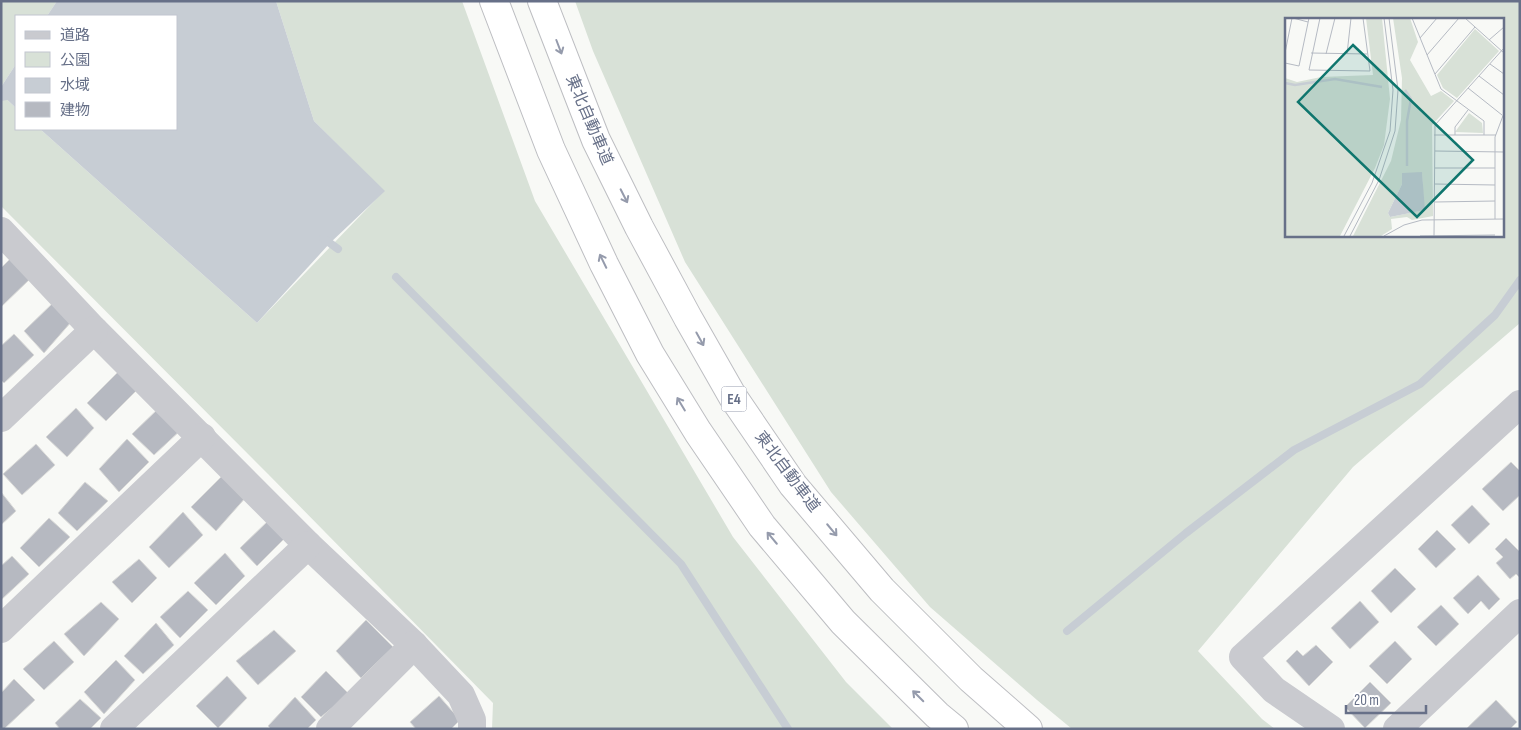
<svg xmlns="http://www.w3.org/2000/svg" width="1521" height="730" viewBox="0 0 1521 730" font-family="'Sofia Sans Condensed','Noto Sans JP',sans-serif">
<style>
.green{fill:#d8e1d7;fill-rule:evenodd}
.water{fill:#c7cdd4}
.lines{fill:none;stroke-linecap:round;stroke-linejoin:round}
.stream{stroke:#c7cdd4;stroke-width:8}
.building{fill:#b6b9c1;stroke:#dadad8}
.motorway-casing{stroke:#bdbec2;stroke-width:30}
.minor{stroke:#c9cacf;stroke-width:28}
.motorway{stroke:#fff;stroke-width:28}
.oneway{stroke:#959bac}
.labels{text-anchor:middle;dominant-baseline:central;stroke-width:5;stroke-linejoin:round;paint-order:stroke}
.shield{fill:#fff;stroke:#959bac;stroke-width:1}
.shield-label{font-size:15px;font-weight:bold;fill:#677088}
.street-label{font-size:16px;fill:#677088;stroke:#fff}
.inset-river{fill:none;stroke:#c7cdd4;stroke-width:2.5}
.inset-road{fill:none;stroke:#b5bac3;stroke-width:1}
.view{fill:#0f766e;fill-opacity:0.15;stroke:#0f766e;stroke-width:2.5}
.inset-edge{fill:none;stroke:#677088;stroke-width:2.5}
</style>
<rect width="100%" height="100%" fill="#f8f9f6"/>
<g class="green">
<path d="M1,1H57L47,16H16V64L1,87Z"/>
<path d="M276,1H462L535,201L733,537L846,682L893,729H492L493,703L268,474L1,206V94L16,108V129H40L257,323L384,191L314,121Z"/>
<path d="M575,1H1520V323L1353,467L1198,651L1262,719L1275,729H1072L1037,700L930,607L831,492L685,262L593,51ZM1286,19H1502V235H1286Z"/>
</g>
<g class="water">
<path d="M57,1H276L314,121L385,191L330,243L257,323L40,129H176V16H47Z"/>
<path d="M16,64V108L1,94V87Z"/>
</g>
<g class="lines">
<g class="stream">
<path d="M1,97L16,94"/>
<path d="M323,238L338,249"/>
<path d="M396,277L681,564L788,729"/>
<path d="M1067,631L1186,533L1294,450L1420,384L1495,315L1520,280"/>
</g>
</g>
<g class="building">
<path d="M10,259L31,278L1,307V268Z"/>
<path d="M55,301L72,321L44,353L24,331Z"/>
<path d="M14,334L34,355L4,383L1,380V346Z"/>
<path d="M121,369L139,388L106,421L87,403Z"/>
<path d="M161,406L183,428L154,455L132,434Z"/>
<path d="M76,408L94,428L67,457L46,437Z"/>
<path d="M127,439L149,462L119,492L99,469Z"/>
<path d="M36,444L55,465L22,495L3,474Z"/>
<path d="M1511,462L1520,471V495L1503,511L1482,489Z"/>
<path d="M224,474L247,496L216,531L191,507Z"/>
<path d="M85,482L108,501L77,531L58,513Z"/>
<path d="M1,492L16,511L1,525Z"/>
<path d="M1472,505L1490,524L1469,544L1451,525Z"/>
<path d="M183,512L203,535L169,568L149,547Z"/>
<path d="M49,518L70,537L39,567L20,548Z"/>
<path d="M271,518L290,533L257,566L240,548Z"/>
<path d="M1437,530L1456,549L1436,568L1418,549Z"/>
<path d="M1506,538L1520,552V578L1516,574L1510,579L1496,563L1503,557L1495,549Z"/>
<path d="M225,553L245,576L216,605L194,583Z"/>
<path d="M12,556L29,574L1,600V566Z"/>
<path d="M139,559L157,578L132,603L112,582Z"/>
<path d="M1395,568L1416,589L1391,613L1371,591Z"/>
<path d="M1478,575L1500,599L1489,610L1481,601L1468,614L1453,598Z"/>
<path d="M188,591L208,610L180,638L160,617Z"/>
<path d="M1360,601L1379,622L1350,649L1331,628Z"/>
<path d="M101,602L119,619L84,656L64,634Z"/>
<path d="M1441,605L1459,624L1436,646L1417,627Z"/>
<path d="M366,620L393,647L361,678L336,651Z"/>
<path d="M156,623L174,645L143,674L124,656Z"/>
<path d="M274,630L296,651L258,685L236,661Z"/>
<path d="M54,641L74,662L44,690L23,669Z"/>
<path d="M1395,641L1412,659L1387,684L1369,666Z"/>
<path d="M1316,645L1333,662L1309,686L1286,661L1297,650L1303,656Z"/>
<path d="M116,660L135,680L104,714L84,692Z"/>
<path d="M326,671L349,694L321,717L301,697Z"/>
<path d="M227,676L247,698L218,728L196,706Z"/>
<path d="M14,679L35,700L4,729H1V693Z"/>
<path d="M1370,682L1391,703L1365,728L1345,707Z"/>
<path d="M439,696L460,720L451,729H416L410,722Z"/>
<path d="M295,697L316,720L307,729H271L268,726Z"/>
<path d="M80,699L101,718L90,729H60L55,723Z"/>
<path d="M1496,700L1517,722L1510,729H1466Z"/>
</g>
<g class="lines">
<defs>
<g id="motorway">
<path d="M494,1L551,150L604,264L650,354L698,432L762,526L843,622L937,715L954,729"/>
<path d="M542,1L596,140L639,227L688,318L733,397L793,485L882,590L971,679L1028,729"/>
</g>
</defs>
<use href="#motorway" class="motorway-casing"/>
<g class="minor">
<path d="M1,231L94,330L308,545L414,645L461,695L472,720V729"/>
<path d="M1,418L94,330"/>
<path d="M1,629L202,437"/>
<path d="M114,729L308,545"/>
<path d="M330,729L414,645"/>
<path d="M1331,729L1274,690L1243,657L1520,404"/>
<path d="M1397,729L1520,613"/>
</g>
<use href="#motorway" class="motorway"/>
</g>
<defs><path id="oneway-shaft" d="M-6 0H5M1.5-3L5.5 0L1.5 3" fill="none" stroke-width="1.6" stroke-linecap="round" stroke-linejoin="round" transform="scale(1.25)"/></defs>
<g class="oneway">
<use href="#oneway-shaft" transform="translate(559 47) rotate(69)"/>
<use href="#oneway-shaft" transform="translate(624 196) rotate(63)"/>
<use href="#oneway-shaft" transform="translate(603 261) rotate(-116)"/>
<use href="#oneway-shaft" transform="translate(700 339) rotate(61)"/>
<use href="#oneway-shaft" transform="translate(681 404) rotate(-121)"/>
<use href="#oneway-shaft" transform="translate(832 530) rotate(50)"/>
<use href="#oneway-shaft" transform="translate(772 538) rotate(-130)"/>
<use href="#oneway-shaft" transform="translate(918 696) rotate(-135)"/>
</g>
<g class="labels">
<rect class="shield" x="721.5" y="386.5" width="25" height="25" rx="4"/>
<g class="shield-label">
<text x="734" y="399">E4</text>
</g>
<g class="street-label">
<text transform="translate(589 120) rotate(67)">東北自動車道</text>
<text transform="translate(787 472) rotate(53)">東北自動車道</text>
</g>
</g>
<g transform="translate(1285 18)">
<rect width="219" height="219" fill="#f8f9f6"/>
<path d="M81,0H97L105,81L99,127L90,150L55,218H0V60L12,64L36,59L88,57ZM108,0H125L133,24L125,42L146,78L156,73L169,83L147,107L148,198L127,202L122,199L106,201L107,211L96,218H68L106,143L116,102L117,60ZM117,155H137L139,192L105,199L103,195L117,166ZM190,11L214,33L172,80L158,70L152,57ZM184,95L197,105L198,115L170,114Z" fill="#d8e1d7" fill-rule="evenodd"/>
<path d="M137,154L140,192L105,199L103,195L117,166V155Z" fill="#c7cdd4"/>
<path class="inset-river" d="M0,65L10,67L50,61L97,69M120,72L126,81L122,103V148"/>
<path class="inset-road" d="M8,0L23,4M35,0L24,52L85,53L78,0M127,0L156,71L199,103V117M180,0L219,35M135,20L152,0M204,22L219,9M0,35L7,0M26,35L82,36M41,36L50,0M62,36L66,0M142,37L174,0M0,45L14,48L24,0M205,46L219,56M150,56L190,9M194,58L219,77M183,70L217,97M149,117H211M170,117V109L183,92M150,133L219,134M150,150H210M150,166L210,167M150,184L210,183M210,201V119L219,95M59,218L87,165L105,113L108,72L99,0M65,218L94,162L110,113L113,72L104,0M99,218L119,207L137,202L219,201M135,218L210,217M149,218L150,107L219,30"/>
<path class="view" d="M68,27L188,142L132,199L13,84Z"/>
<rect width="219" height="219" class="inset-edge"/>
</g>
<rect width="1521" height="730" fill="none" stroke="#677088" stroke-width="5"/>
<rect x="15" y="15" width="162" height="115" fill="#ffffff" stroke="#c2c6cf"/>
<rect x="25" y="31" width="25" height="8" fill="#c9cacf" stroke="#c2c6cf"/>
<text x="60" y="40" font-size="15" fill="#677088">道路</text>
<rect x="25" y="52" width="25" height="15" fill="#d8e1d7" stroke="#c2c6cf"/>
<text x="60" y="65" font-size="15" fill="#677088">公園</text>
<rect x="25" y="78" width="25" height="15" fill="#c7cdd4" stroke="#c2c6cf"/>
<text x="60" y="90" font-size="15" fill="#677088">水域</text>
<rect x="25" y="102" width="25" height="15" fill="#b6b9c1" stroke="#c2c6cf"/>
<text x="60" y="115" font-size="15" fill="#677088">建物</text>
<path d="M1346 705v8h80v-8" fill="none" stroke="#677088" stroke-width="2.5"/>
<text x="1354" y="705" font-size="15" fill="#677088" stroke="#ffffff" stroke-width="4" paint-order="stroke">20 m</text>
</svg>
